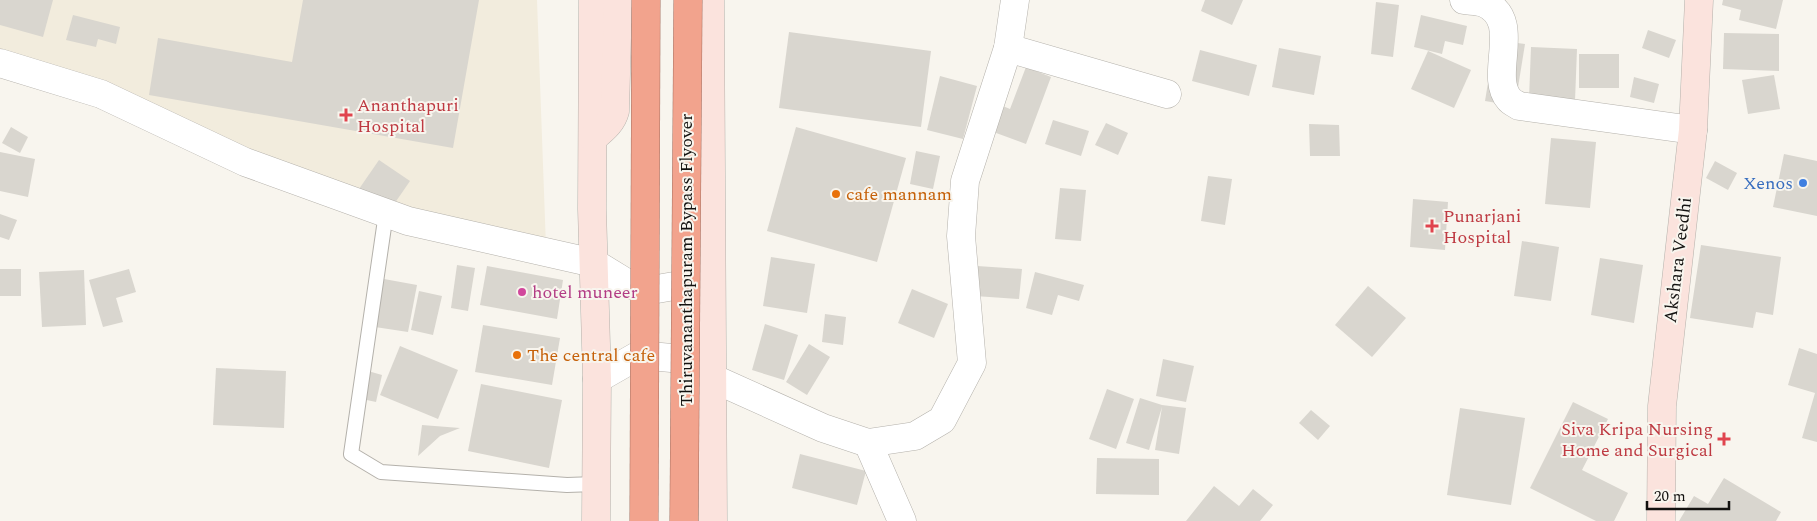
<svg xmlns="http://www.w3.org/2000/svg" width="1817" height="521" viewBox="0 0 1817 521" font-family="Spectral,serif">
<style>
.built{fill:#f2ecdd}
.building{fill:#d9d6cf}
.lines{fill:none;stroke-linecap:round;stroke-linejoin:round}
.lane-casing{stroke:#b4b1ab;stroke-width:16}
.street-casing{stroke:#b4b1ab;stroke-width:29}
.secondary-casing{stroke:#b4b1ab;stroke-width:29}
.lane{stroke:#fff;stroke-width:14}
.street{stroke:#fff;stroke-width:28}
.secondary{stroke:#fbe3dd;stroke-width:28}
.highway-bridge-casing{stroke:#a47061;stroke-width:29;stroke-linecap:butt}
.highway-bridge{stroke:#f2a38d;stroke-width:28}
.health-dot{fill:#e0444e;stroke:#f8f5ee;stroke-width:2}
.shop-dot{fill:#3f7fe0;stroke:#f8f5ee;stroke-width:2}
.food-dot{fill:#e8710a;stroke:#f8f5ee;stroke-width:2}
.hotel-dot{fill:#d1479c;stroke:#f8f5ee;stroke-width:2}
.labels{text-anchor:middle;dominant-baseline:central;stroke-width:4;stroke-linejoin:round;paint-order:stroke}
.health-label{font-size:18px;fill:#be3a42;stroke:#f8f5ee;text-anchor:start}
.shop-label{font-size:18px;fill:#366cbe;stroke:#f8f5ee;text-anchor:end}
.food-label{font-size:18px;fill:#c56008;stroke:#f8f5ee;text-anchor:start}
.street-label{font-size:18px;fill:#131210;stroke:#f8f5ee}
.hotel-label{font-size:18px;fill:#b23c85;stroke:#f8f5ee;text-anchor:start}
</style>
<rect width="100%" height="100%" fill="#f8f5ee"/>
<path class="built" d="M0,0H537L546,247L246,165L55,65L0,52Z"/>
<g class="building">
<path d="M0,0H53L43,37L0,25Z"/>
<path d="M303,0H479L453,148L149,95L158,38L292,62Z"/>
<path d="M1205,0H1243L1232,25L1201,11Z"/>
<path d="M1723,0H1783L1776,29L1739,20L1741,10L1722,5Z"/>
<path d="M1376,2L1399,5L1393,57L1371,54Z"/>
<path d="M73,15L120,27L116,44L98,39L96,47L66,40Z"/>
<path d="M1421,15L1467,26L1463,45L1445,41L1442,54L1414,47Z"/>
<path d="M1648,30L1676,40L1669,58L1642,48Z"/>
<path d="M789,32L931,51L921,127L779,108Z"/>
<path d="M1724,33L1779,34V71L1723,69Z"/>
<path d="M1495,40L1525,44L1515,106L1485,101Z"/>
<path d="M1531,47L1577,49L1575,101L1529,99Z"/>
<path d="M1279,48L1321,56L1314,95L1272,87Z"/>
<path d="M1200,50L1257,65L1249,96L1192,81Z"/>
<path d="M1428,51L1471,70L1454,108L1411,89Z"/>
<rect x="1579" y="54" width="40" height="34"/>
<path d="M1026,67L1051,77L1026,144L988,130L998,104L1010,109Z"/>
<path d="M1774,75L1780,109L1748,114L1742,80Z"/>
<path d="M940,76L977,86L963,139L927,130Z"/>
<path d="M1634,77L1659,84L1654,103L1630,97Z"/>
<path d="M1053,120L1089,131L1081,156L1045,144Z"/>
<path d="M1106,123L1128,133L1118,155L1095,145Z"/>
<path d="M1309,124L1339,125L1340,156H1310Z"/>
<path d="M11,127L28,137L20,153L2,143Z"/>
<path d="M796,127L906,158L877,262L767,231Z"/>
<path d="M1551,138L1596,142L1590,208L1545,204Z"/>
<path d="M916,151L940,156L933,189L910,184Z"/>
<path d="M0,152L35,159L28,197L0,191Z"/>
<path d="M1784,154L1817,161V216L1773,207Z"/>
<path d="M379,160L410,181L390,210L359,189Z"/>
<path d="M1715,161L1737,173L1728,190L1706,178Z"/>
<path d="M1208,176L1232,179L1225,225L1201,221Z"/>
<path d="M1060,188L1086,190L1081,241L1055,239Z"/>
<path d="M1413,199L1448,202L1445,250L1410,247Z"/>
<path d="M0,214L17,220L9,240L0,237Z"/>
<path d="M1522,241L1559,247L1551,301L1514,296Z"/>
<path d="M1701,245L1781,257L1773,315L1756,312L1753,328L1690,318Z"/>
<path d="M771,257L815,264L807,313L763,306Z"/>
<path d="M1600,258L1643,265L1634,323L1591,315Z"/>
<path d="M457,265L475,268L468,311L451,308Z"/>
<path d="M487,266L563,280L557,319L480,305Z"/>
<path d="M977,266L1022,269L1019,299L975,296Z"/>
<rect x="0" y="269" width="21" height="27"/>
<path d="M129,269L136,292L116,298L123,322L103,327L89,280Z"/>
<path d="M84,270L86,325L42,327L39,272Z"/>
<path d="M1035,272L1084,285L1079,301L1058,295L1052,315L1026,308Z"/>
<path d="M384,279L417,285L408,332L375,327Z"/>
<path d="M1368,286L1406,318L1372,357L1335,325Z"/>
<path d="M912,289L948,304L934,338L898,323Z"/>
<path d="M419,291L442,296L433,335L411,330Z"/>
<path d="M825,314L846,317L843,345L822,342Z"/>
<path d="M765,324L798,335L784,380L752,370Z"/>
<path d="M483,325L560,338L552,385L475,372Z"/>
<path d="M809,344L830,357L807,395L786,382Z"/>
<path d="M400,346L458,370L438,419L380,395Z"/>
<path d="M1799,348L1817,354V442L1802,438L1815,393L1788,385Z"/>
<path d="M1163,359L1194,366L1186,402L1156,396Z"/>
<path d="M216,368L286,371L284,428L213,425Z"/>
<path d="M368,371L382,375L376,402L362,399Z"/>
<path d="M481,384L562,400L549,468L468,451Z"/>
<path d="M1107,389L1134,399L1116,449L1089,439Z"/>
<path d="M1140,398L1162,405L1186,408L1179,454L1155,450L1162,407L1149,450L1126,443Z"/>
<path d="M1573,402L1608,419L1582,470L1628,493L1614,521H1596L1530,488Z"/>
<path d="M1460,408L1525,418L1511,505L1447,495Z"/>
<path d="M1311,410L1330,426L1318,440L1299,423Z"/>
<path d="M422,425L460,428L440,436L418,456Z"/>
<path d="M800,454L866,471L857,505L792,488Z"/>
<path d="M1097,458L1159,459V495L1096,494Z"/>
<path d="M1724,478L1781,512L1776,521H1679L1694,496L1708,504Z"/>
<path d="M1214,486L1239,506L1253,489L1273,505L1260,521H1186Z"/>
</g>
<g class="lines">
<defs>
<path id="lane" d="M386,213L351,454L381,472L567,485L595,484"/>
<g id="street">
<path d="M1464,0C1470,1 1478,1 1484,3C1524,20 1488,75 1509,99C1511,102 1516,104 1519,106L1693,130"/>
<path d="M1008,48L1167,94"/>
<path d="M0,63L101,94L245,162L408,221L594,263L630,285L657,289L680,285L700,263"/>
<path d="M597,379L639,355L693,360L712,378L823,428L868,443L902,521"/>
<path d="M868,443L915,436L942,420L972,363L961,236L965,181L1008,48L1015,0"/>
</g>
<g id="secondary">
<path d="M593,0L592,209L597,379L596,521"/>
<path d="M710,0L713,521"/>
<path d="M593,138C602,130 612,123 615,111L618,0"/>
<path d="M1661,521L1662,406L1693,130L1699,0"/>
</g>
</defs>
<use href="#lane" class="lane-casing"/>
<use href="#street" class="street-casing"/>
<use href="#secondary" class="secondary-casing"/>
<use href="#lane" class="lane"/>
<use href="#street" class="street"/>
<use href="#secondary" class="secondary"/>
<defs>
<g id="highway-bridge">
<path d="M644,521L646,0"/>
<path d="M684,521L688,0"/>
</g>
</defs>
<use href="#highway-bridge" class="highway-bridge-casing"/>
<use href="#highway-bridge" class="highway-bridge"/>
</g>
<g class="health-dot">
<path d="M343.5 107.5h5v5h5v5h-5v5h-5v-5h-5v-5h5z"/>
<path d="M1429.5 218.5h5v5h5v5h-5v5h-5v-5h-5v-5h5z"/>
<path d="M1721.5 431.5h5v5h5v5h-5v5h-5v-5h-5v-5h5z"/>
</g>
<circle class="shop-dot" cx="1803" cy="183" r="5"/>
<g class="food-dot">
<circle cx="836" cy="194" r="5"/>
<circle cx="517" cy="355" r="5"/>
</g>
<circle class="hotel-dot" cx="522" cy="292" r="5"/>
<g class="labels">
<g class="health-label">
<text x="357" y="105">Ananthapuri<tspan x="357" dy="21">Hospital</tspan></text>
<text x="1443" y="216">Punarjani<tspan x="1443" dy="21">Hospital</tspan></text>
<text x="1713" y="429" text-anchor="end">Siva Kripa Nursing<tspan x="1713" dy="21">Home and Surgical</tspan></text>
</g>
<g class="shop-label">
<text x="1793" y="183">Xenos</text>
</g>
<g class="food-label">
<text x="846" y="194">cafe mannam</text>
<text x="527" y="355">The central cafe</text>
</g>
<g class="street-label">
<text transform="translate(686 260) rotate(-90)">Thiruvananthapuram Bypass Flyover</text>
<text transform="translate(1678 260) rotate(-83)">Akshara Veedhi</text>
</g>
<g class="hotel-label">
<text x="532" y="292">hotel muneer</text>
</g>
</g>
<path d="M1647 501v8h82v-8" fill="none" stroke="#131210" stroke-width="2.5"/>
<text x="1654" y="501" font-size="15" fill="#131210" stroke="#f8f5ee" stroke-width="4" paint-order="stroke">20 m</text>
</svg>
